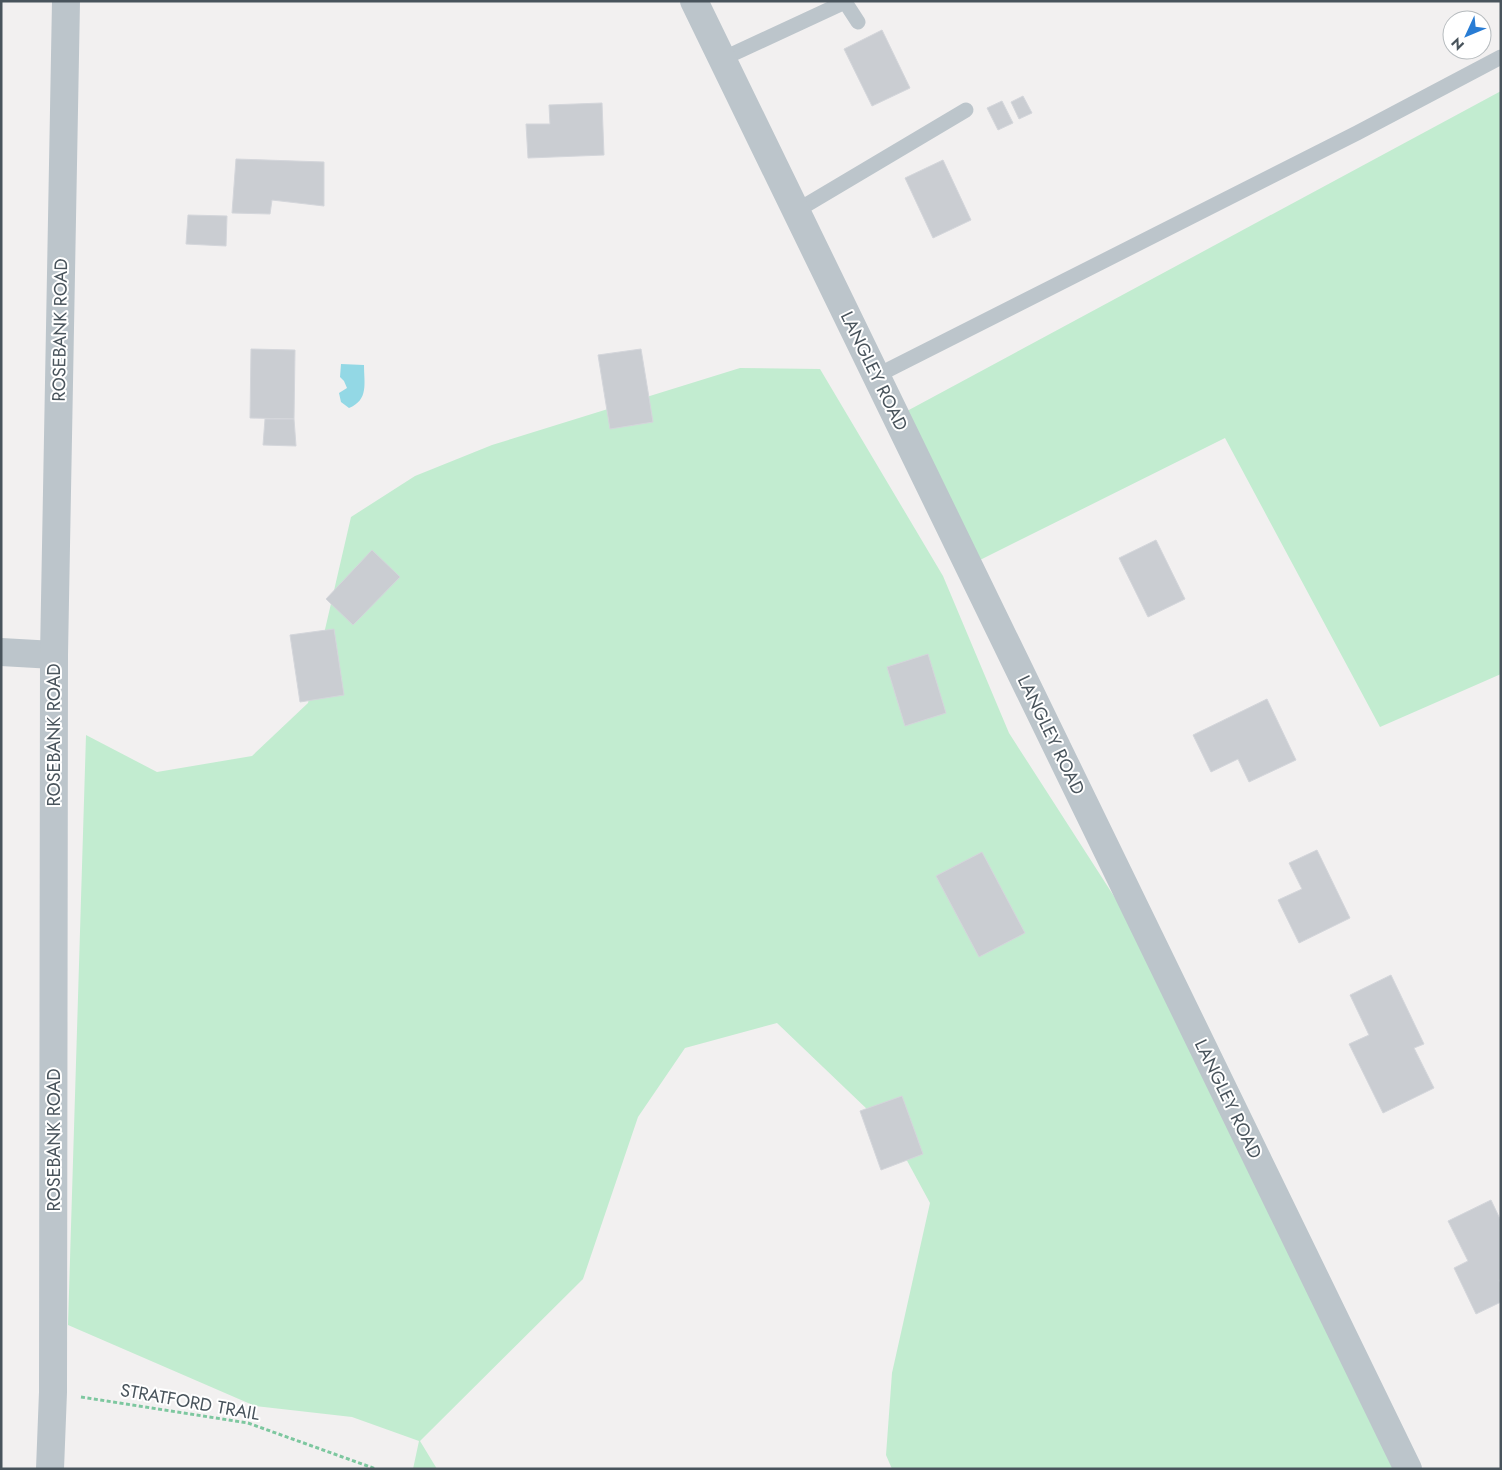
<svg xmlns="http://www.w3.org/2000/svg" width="1502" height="1470" viewBox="0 0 1502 1470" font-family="Jost,sans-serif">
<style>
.green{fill:#c2ecd0}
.water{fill:#93d8e5}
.building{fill:#cacdd2;stroke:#d4d6db}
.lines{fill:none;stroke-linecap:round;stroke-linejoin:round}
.path{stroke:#7dc79f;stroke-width:3;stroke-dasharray:4 2.5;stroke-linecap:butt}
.lane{stroke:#bcc5cb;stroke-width:15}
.street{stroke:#bcc5cb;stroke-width:28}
.labels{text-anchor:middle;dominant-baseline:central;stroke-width:4;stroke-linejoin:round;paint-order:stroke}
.street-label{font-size:18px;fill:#49545c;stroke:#fff}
</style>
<rect width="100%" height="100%" fill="#f2f0f0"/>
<g class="green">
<path d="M1501,91V674L1380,727L1225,438L974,563L894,418Z"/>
<path d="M740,368L820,369L943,576L1009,733L1182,1002L1397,1469H892L886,1455L892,1373L930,1203L892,1133L777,1023L685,1048L638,1117L583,1279L420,1441L437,1469H413L419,1441L352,1417L255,1406L68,1325L86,735L157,772L252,756L308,703L351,517L415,476L492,445Z"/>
</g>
<path class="water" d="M341,364L364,365C364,383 369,400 349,408L341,402L339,393L347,388L344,381L340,377Z"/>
<g class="building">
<path d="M882,30L910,88L872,106L844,49Z"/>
<path d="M1023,96L1032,113L1019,119L1011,102Z"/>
<path d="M1002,101L1013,123L998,130L987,108Z"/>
<path d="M602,103L604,155L528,158L526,124H550L549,105Z"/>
<path d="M236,159L324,162V206L272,200L270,214L232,213Z"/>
<path d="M943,160L971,220L933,238L905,178Z"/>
<path d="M188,215L227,216L226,246L186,244Z"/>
<path d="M251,349L295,350L294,419L250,418Z"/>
<path d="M641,349L653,422L610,429L598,355Z"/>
<path d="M265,419H294L296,446L263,445Z"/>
<path d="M1156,540L1185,599L1148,617L1119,558Z"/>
<path d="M372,550L400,577L353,625L326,599Z"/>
<path d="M334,629L344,695L300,702L290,635Z"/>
<path d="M928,654L946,713L905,726L887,667Z"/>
<path d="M1267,699L1296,760L1249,782L1238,759L1211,772L1193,735Z"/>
<path d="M1317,850L1350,918L1299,943L1278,900L1302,889L1289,863Z"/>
<path d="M982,852L1025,933L979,957L936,876Z"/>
<path d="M1391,975L1424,1044L1414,1048L1434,1088L1383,1113L1349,1044L1369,1035L1350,995Z"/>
<path d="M902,1096L923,1154L881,1170L860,1111Z"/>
<path d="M1491,1200L1501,1221V1280H1499L1501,1284V1302L1476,1314L1454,1268L1468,1261L1448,1221Z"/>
</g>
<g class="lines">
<path class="path" d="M81,1397L248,1423L376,1469"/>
<g class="lane">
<path d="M722,59L845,2L858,22"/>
<path d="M796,211L966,110"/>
<path d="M876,376L1357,133L1501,57"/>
</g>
<g class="street">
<path d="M694,1L1408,1469"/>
<path d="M1,652L54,655"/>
<path d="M50,1469L53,1392L54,655L66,1"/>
</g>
</g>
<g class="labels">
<g class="street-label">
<text transform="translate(60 330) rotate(-89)">ROSEBANK ROAD</text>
<text transform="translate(874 371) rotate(64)">LANGLEY ROAD</text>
<text transform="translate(54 735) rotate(-90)">ROSEBANK ROAD</text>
<text transform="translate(1051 735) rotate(64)">LANGLEY ROAD</text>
<text transform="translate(1228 1099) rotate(64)">LANGLEY ROAD</text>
<text transform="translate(54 1140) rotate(-90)">ROSEBANK ROAD</text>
<text transform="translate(190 1402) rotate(10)">STRATFORD TRAIL</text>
</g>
</g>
<rect width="1502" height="1470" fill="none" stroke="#49545c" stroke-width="5"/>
<g transform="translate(1467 35) rotate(226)"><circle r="24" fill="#ffffff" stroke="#b6bbbe"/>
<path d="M0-4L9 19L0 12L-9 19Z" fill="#287cd4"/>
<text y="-8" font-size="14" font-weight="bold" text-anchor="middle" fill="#49545c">N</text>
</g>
</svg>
